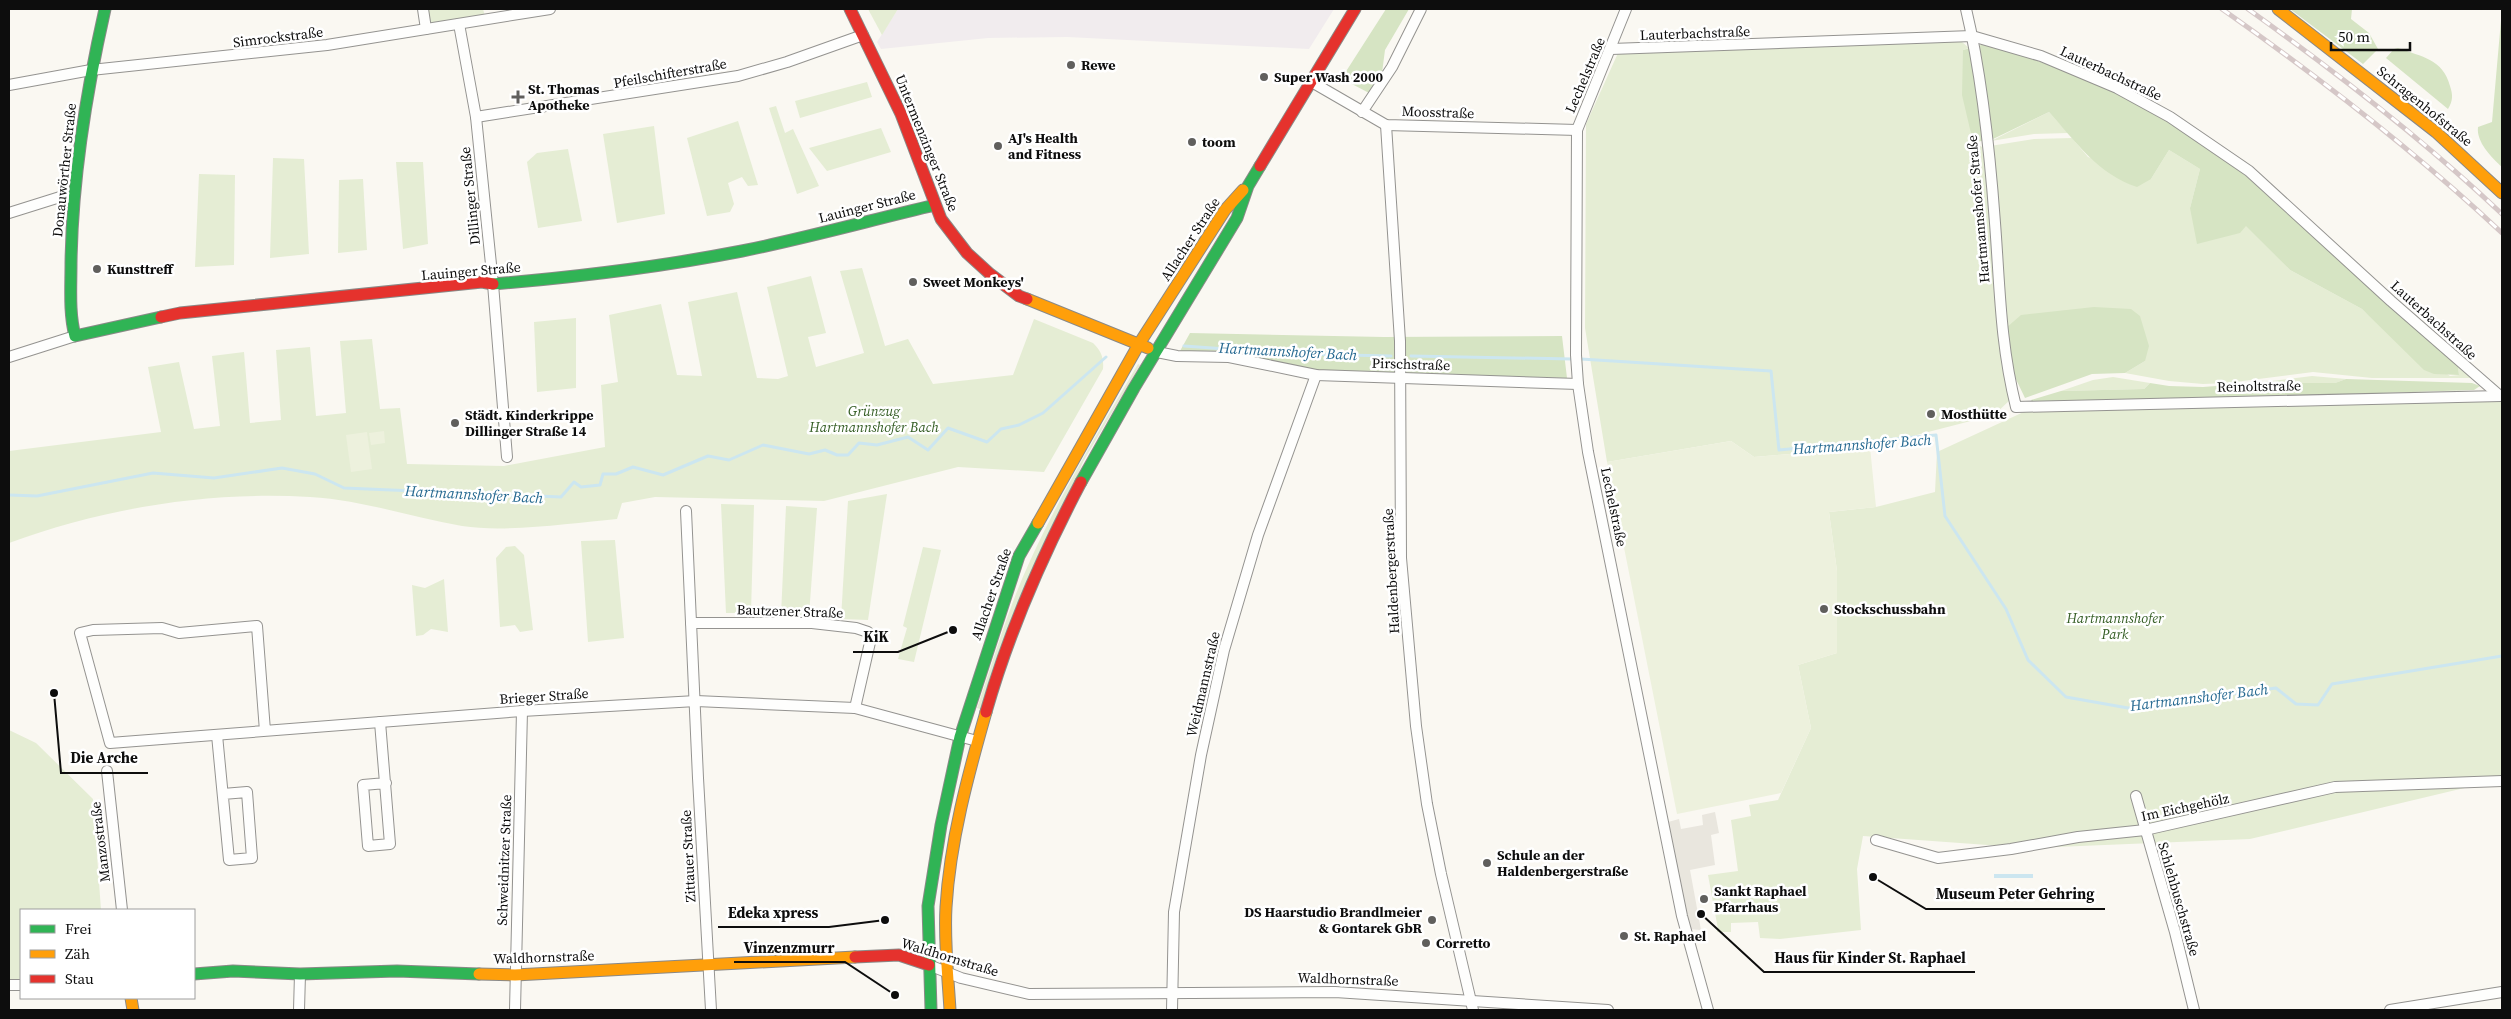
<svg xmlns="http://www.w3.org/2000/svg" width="2511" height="1019" viewBox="0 0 2511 1019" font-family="'Source Serif 4',serif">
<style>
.industrial{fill:#f1ecee}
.green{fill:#e5edd4}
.forest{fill:#d6e4c3}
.pitch{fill:#edf1dd}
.plaza{fill:#e9e6de}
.water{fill:#cce6f0}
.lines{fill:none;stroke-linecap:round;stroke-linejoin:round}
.stream{stroke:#cce6f0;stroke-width:3}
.street-casing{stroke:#949390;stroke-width:12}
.fast-casing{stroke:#8a8987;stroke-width:13}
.slow-casing{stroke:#8a8987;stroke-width:13}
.jam-casing{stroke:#8a8987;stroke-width:13}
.street{stroke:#fefefd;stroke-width:10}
.fast{stroke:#30b455;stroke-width:11}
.slow{stroke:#ff9f0a;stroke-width:11}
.jam{stroke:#e5322d;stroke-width:11}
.rail-casing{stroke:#d5c7c7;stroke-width:5}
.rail{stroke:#fff;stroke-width:3;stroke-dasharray:9;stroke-linecap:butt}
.poi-dot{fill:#605f5d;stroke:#fff;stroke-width:2}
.labels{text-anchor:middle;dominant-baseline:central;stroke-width:5;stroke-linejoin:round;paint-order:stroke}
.street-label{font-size:14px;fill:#0d0d0d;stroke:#fff}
.poi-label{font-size:14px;font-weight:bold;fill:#0d0d0d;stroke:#fff;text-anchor:start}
.park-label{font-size:14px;font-style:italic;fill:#345d24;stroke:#fff}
.water-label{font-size:15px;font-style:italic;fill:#246890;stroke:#fff}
.leader{fill:none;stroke:#0d0d0d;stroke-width:2}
.callout-dot{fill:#0d0d0d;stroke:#fff;stroke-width:2}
.callout-label{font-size:15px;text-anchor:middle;font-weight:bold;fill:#0d0d0d;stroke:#fff;stroke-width:5;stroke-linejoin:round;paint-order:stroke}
</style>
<rect width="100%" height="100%" fill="#faf8f2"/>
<path class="industrial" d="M898,9H1334L1309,49L1067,37L988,38L881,49L877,42Z"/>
<g class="green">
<path d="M425,9H483L485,16L427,25Z"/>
<path d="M868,9H898L882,35Z"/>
<path d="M1943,41L1962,42L1969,48L1963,50L1973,142L1982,147C1995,232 1990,317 2010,400L1994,415L1870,447L1754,457L1731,441L1607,462L1585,328L1586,124L1618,53Z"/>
<path d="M2389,78L2431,116L2429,118L2386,82Z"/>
<path d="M867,82L872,97L800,118L795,101Z"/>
<path d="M776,106L785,133L793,129L819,186L797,194L769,108Z"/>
<path d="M2049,112L2068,133L2034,134L1991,141Z"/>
<path d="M738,121L758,185L748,186L742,177L728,183L734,204L730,212L707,216L687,138Z"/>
<path d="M654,126L665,214L617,223L603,134Z"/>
<path d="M881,128L891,152L827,171L809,148Z"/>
<path d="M2072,138L2088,157L2151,179L2169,150L2200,169L2190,208L2246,225L2290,270L2362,309L2390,334L2450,376L2459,375L2458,367L2472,378H2372L2313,372L2227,383L2203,384L2169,381L2125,373L2145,361L2006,328L1990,146L2034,139Z"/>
<path d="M568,149L582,221L538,228L527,162L537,153Z"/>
<path d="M273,158L304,159L309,254L270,258Z"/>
<path d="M396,162H423L428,244L403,249Z"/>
<path d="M199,174L235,175L234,265L195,267Z"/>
<path d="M363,179L367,250L338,253L339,180Z"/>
<path d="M862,268L885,346L908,339L933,384L1013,375L1034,319L1093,343C1101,351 1104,357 1103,369L1044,472L958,467L824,501L655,497L622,503L617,519C572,523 506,533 462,526C411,517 362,500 310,497C207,491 105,508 9,543V451L161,432L148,367L179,362L194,429L220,426L212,356L244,352L250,423L281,420L276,350L310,347L316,416L346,413L340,341L372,339L380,409L400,408L407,464L504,466L605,447L601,385L618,382L609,315L661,304L677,375L702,376L688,302L737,292L757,378L778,379L788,376L767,287L811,276L826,333L808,337L816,367L864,353L840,271Z"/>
<path d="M576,318V388L537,392L534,322Z"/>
<path d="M1138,364L1140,365L1083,462L983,710L977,708C994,659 1008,608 1030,561C1061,493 1100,429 1138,364Z"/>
<path d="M2312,376L2346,379L2335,383H2256Z"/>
<path d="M2113,377L2150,383L2144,389L2061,391L2093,380Z"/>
<path d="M2502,398V779L2250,839L2029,848L1863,836L1857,869L1861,930L1780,939L1760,938L1758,922L1731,923V932H1717L1718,929L1708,875L1738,871L1731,820L1751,816L1749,805L1778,800L1811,728L1798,665L1837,653V571L1829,512L1876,507L1935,492L1937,452L2028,410Z"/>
<path d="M887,494L868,620L841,619L848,501Z"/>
<path d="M721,504L754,505L751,613H726Z"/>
<path d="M786,506L817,508L809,615H781Z"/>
<path d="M615,540L624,638L588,642L581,541Z"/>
<path d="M515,546L524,555L533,630L520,632L515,625L500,627L496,558L506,547Z"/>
<path d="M923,547L941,550L914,662L898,659L907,628L903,626Z"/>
<path d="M444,579L448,632L431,629L423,635L416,636L412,585L425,588Z"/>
<path d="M9,730L36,743L93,799L101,910H21V981H9Z"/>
</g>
<g class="forest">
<path d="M1386,9H1409L1385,50L1382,73L1371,94L1350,83L1345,73Z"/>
<path d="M2290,9H2352L2351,19L2369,33L2378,49L2363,64Z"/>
<path d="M2502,9V167C2492,158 2476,142 2478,127L2492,122Z"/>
<path d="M1985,44C2048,63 2113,86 2169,121C2274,187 2365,285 2458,366L2459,375L2434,374L2424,370L2362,309L2290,270L2246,226L2240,233L2197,244L2190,208L2200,169L2169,150L2151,179L2137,187C2099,175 2075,141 2049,112L1991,140L1973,142L1962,95L1963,50Z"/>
<path d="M2398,48C2422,57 2443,59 2450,86C2453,95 2453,101 2448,109L2386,58L2394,49Z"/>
<path d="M2094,307L2131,309L2140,316L2149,346L2145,361L2125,373L2092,374L2025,398L2012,371L2006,328L2021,315Z"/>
<path d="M1190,333L1384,337L1562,336L1567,378L1316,372L1180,351Z"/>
<path d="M2346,379L2472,383L2480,386L2474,390L2033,404L2031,400L2061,391L2144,389L2150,383L2169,386L2203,387L2256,383H2335Z"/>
</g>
<g class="pitch">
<path d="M384,431L385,443L371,445L369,433Z"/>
<path d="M367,432L372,469L351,472L346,435Z"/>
<path d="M1731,441L1754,457L1870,447L1876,507L1829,512L1837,571V653L1798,665L1811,728L1781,793L1677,814L1607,462Z"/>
</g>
<path class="plaza" d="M1715,812L1719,833L1711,835L1715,865L1690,870L1701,930L1688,929L1668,822L1679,819L1681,829L1703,825L1702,815Z"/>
<rect class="water" x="1994" y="874" width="39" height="4"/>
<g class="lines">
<g class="stream">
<path d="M1184,346L1298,354L1391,356"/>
<path d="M1411,356L1572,359"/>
<path d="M1581,359L1771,371L1779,450L1936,435L1945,516L2006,609L2028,660L2066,697L2128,708L2276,688L2296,704L2318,705L2332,684L2502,656"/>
<path d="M9,495L37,496L153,473L214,478L282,468L315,474L344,488L561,497L574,482L581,487L600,485L603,474H616L633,467L663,475L708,456L729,460L763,445L809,454L825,450L837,455H848L859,443L877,445L908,437L928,450L948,428L987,442L1001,429L1019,425L1043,413L1106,357"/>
</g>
<defs>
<g id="street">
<path d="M423,9L426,29"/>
<path d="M1626,9L1577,130L1576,355L1578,384L1588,452L1682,916L1708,1010"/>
<path d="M1966,9C1982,76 1990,154 1995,223C2000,288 2000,342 2016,407L2501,396"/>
<path d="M459,24L476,117L493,284L507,457"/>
<path d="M1611,49L1972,36L2041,56L2117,88L2170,117L2249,171L2391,301L2500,396"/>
<path d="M1310,81L1386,125L1577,130"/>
<path d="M9,85L91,70L327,45L550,9"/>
<path d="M1362,112L1392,67L1421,9"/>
<path d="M476,117L738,76L787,62L863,35"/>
<path d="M1386,125L1400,341L1401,558L1416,726L1427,804L1441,874L1473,1010"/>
<path d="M9,213L60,197L74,198"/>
<path d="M1157,352L1177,356L1229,357L1316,375L1578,384"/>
<path d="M9,357L75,336"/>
<path d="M686,511L698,778L711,1010"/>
<path d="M691,623H812L856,628L868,632L871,638L855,708"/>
<path d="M380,722L390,844L368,846L363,785L386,783"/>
<path d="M265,731L257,626L179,633L162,628L93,630L80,633L110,743L522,711L696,701L855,708L977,741"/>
<path d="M217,735L229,860L252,858L247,792L223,794"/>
<path d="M107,771L122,910"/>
<path d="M2136,796L2175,932L2194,1010"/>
<path d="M1876,840L1938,858L2011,849L2078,837L2145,830L2335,787L2502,781"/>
<path d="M929,965L961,978L1029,994L1335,992L1608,1010"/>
<path d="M9,985H21"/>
<path d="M299,1010L300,974"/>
<path d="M515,1010L522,711"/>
<path d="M1172,1010L1174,912L1201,755L1224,650L1258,535L1316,375"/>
<path d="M2390,1010L2502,992"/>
</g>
<g id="fast">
<path d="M105,9C86,93 72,178 71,264C71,288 69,313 75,336L161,317"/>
<path d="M493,284C577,277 660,267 742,251C807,238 871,220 935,205"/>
<path d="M1081,482L1134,388L1237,218L1248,186L1260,166"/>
<path d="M194,974L233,971L300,974L397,971L479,974"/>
<path d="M931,1010L928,906L941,825L960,737L1019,556L1038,523"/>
</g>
<g id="slow">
<path d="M2278,9L2436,132L2502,193"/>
<path d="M1027,299L1148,348"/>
<path d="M1038,523L1139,344L1225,210L1243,190"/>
<path d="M479,974L515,975L855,957"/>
<path d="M131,998L133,1010"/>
<path d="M950,1010C948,976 944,941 946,907C950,841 968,775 986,712"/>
</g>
<g id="jam">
<path d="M850,9L901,114L941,219L967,253L990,274L1019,296L1027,299"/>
<path d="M1260,166L1355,9"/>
<path d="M161,317L180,313L482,282L493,284"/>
<path d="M986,712C1009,631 1042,556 1081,482"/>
<path d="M855,957L899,955L929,965"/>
</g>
</defs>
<use href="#street" class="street-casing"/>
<use href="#fast" class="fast-casing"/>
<use href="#slow" class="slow-casing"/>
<use href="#jam" class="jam-casing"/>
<use href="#street" class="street"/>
<use href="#fast" class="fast"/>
<use href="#slow" class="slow"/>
<use href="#jam" class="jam"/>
<defs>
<g id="rail">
<path d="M2222,9C2320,78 2415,151 2502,233"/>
<path d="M2248,9C2336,72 2423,139 2502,214"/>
</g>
</defs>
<use href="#rail" class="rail-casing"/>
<use href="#rail" class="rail"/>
</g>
<g class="poi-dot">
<circle cx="1071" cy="65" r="5"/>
<circle cx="1264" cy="77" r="5"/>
<path d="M515.5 89.5h5v5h5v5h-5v5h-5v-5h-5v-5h5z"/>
<circle cx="1192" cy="142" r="5"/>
<circle cx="998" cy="146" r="5"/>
<circle cx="97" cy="269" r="5"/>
<circle cx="913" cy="282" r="5"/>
<circle cx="1931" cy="414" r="5"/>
<circle cx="455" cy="423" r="5"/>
<circle cx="1824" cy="609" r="5"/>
<circle cx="1487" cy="863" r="5"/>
<circle cx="1704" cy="899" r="5"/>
<circle cx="1432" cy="920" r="5"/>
<circle cx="1624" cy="936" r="5"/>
<circle cx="1426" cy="943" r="5"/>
</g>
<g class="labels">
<g class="street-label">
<text transform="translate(1695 33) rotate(-2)">Lauterbachstraße</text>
<text transform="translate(278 37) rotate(-7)">Simrockstraße</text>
<text transform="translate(670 73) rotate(-10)">Pfeilschifterstraße</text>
<text transform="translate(2111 73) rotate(25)">Lauterbachstraße</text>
<text transform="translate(1585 75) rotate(-67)">Lechelstraße</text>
<text transform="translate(2425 106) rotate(39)">Schragenhofstraße</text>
<text transform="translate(1438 112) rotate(2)">Moosstraße</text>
<text transform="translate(927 143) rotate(68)">Untermenzinger Straße</text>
<text transform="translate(64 170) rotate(-84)">Donauwörther Straße</text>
<text transform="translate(470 196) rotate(-96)">Dillinger Straße</text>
<text transform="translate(867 206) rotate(-14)">Lauinger Straße</text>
<text transform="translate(1978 209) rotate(-95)">Hartmannshofer Straße</text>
<text transform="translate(1190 239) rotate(-57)">Allacher Straße</text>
<text transform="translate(471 271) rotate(-5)">Lauinger Straße</text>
<text transform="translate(2434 320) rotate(42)">Lauterbachstraße</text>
<text transform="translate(1411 364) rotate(2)">Pirschstraße</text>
<text transform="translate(2259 386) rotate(-1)">Reinoltstraße</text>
<text transform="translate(1614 507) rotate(78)">Lechelstraße</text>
<text transform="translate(1391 571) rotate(-93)">Haldenbergerstraße</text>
<text transform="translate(991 594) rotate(-71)">Allacher Straße</text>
<text transform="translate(790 611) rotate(2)">Bautzener Straße</text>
<text transform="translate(1203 684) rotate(-77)">Weidmannstraße</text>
<text transform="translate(544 696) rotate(-4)">Brieger Straße</text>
<text transform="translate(2185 807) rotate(-12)">Im Eichgehölz</text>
<text transform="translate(100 842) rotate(-97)">Manzostraße</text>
<text transform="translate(688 856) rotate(-93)">Zittauer Straße</text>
<text transform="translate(504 860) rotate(-88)">Schweidnitzer Straße</text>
<text transform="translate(2179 899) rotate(74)">Schlehbuschstraße</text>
<text transform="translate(544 957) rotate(-2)">Waldhornstraße</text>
<text transform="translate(950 957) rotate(17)">Waldhornstraße</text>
<text transform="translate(1348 979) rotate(2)">Waldhornstraße</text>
</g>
<g class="poi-label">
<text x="1081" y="65">Rewe</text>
<text x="1274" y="77">Super Wash 2000</text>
<text x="528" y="89">St. Thomas<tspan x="528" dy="16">Apotheke</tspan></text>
<text x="1008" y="138">AJ's Health<tspan x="1008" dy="16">and Fitness</tspan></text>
<text x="1202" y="142">toom</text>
<text x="107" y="269">Kunsttreff</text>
<text x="923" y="282">Sweet Monkeys'</text>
<text x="1941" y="414">Mosthütte</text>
<text x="465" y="415">Städt. Kinderkrippe<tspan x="465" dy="16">Dillinger Straße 14</tspan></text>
<text x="1834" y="609">Stockschussbahn</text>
<text x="1497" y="855">Schule an der<tspan x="1497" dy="16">Haldenbergerstraße</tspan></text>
<text x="1714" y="891">Sankt Raphael<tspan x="1714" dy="16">Pfarrhaus</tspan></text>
<text x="1422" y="912" text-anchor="end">DS Haarstudio Brandlmeier<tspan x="1422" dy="16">&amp; Gontarek GbR</tspan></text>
<text x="1634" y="936">St. Raphael</text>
<text x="1436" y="943">Corretto</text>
</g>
<g class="park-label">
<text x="874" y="411">Grünzug<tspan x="874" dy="16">Hartmannshofer Bach</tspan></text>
<text x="2115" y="618">Hartmannshofer<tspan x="2115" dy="16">Park</tspan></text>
</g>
<g class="water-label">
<text transform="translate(1288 351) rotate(3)">Hartmannshofer Bach</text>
<text transform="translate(1862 444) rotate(-4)">Hartmannshofer Bach</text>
<text transform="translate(474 494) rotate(3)">Hartmannshofer Bach</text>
<text transform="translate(2199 697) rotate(-7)">Hartmannshofer Bach</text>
</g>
</g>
<path class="leader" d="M953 630L898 652H853M54 693L61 773H148M1873 877L1926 909H2105M885 920L829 927H718M895 995L845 962H734M1701 914L1764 972H1975"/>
<g class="callout-dot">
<circle cx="953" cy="630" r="5"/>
<circle cx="54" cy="693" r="5"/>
<circle cx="1873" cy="877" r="5"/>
<circle cx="885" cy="920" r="5"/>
<circle cx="895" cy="995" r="5"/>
<circle cx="1701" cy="914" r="5"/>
</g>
<g class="callout-label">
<text x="876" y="642">KiK</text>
<text x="104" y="763">Die Arche</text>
<text x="2015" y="899">Museum Peter Gehring</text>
<text x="773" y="918">Edeka xpress</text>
<text x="789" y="953">Vinzenzmurr</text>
<text x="1870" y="963">Haus für Kinder St. Raphael</text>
</g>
<rect width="2511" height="1019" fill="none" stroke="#0d0d0d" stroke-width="20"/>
<rect x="20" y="909" width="175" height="90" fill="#ffffff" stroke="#9e9e9e"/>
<rect x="30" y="925" width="25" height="8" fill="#30b455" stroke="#9e9e9e"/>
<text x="65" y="934" font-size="15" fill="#0d0d0d">Frei</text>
<rect x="30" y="950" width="25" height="8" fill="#ff9f0a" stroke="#9e9e9e"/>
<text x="65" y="959" font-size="15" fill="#0d0d0d">Zäh</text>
<rect x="30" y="975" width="25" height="8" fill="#e5322d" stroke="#9e9e9e"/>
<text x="65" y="984" font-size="15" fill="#0d0d0d">Stau</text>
<path d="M2331 42v8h79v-8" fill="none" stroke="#0d0d0d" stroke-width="2.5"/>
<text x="2338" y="42" font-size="15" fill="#0d0d0d" stroke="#ffffff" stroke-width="4" paint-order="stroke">50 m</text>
</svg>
